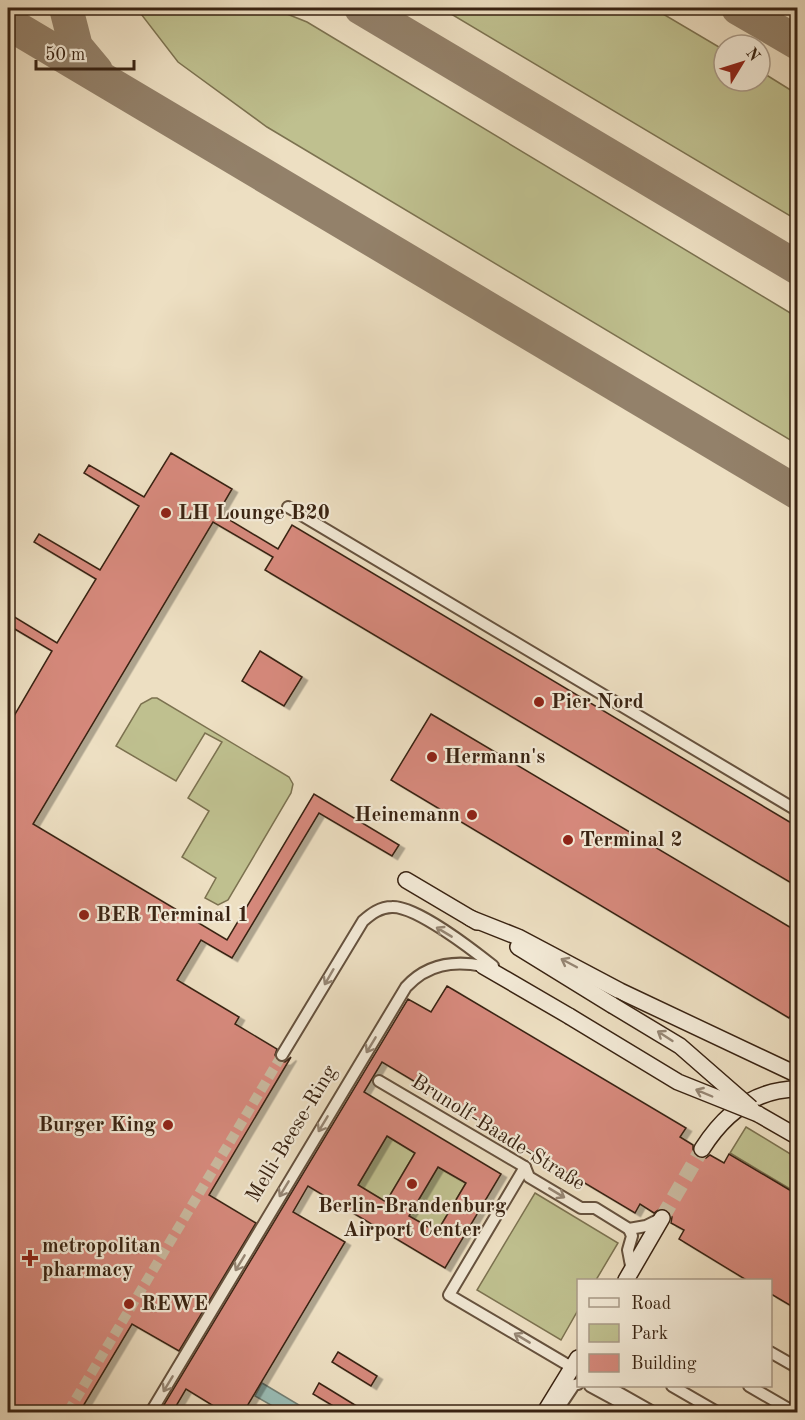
<svg xmlns="http://www.w3.org/2000/svg" width="805" height="1420" viewBox="0 0 805 1420" font-family="'Old Standard TT',serif">
<style>
.green{fill:#bfc08f;stroke:#7c7250;stroke-width:1.5}
.water{fill:#99bcb5;stroke:#737f74;stroke-width:1.5}
.lines{fill:none;stroke-linecap:round;stroke-linejoin:round}
.taxiway{stroke:#93816a;stroke-width:34}
.building{fill:#d6897c;stroke:#392312;stroke-width:1.5;fill-rule:evenodd;filter:url(#shadow)}
.street-tunnel{stroke:#c9b99f;stroke-width:10;stroke-dasharray:10 5;stroke-linecap:butt}
.secondary-tunnel{stroke:#c9b99f;stroke-width:15;stroke-dasharray:15 8;stroke-linecap:butt}
.street-casing{stroke:#66523e;stroke-width:14}
.secondary-casing{stroke:#392312;stroke-width:18}
.street{stroke:#f3ead7;stroke-width:10}
.secondary{stroke:#f3ead7;stroke-width:15}
.secondary-bridge-casing{stroke:#392312;stroke-width:18;stroke-linecap:butt}
.secondary-bridge{stroke:#f3ead7;stroke-width:15}
.oneway{stroke:#968674}
.poi-dot{fill:#8f2418;stroke:#f3ead7;stroke-width:2}
.labels{text-anchor:middle;dominant-baseline:central;stroke-width:4.5;stroke-linejoin:round;paint-order:stroke}
.poi-label{font-size:21px;font-weight:bold;fill:#392312;stroke:#f3ead7;text-anchor:start}
.street-label{font-size:21px;fill:#392312;stroke:#f3ead7}
</style>
<defs>
<filter id="shadow"><feDropShadow dx="5.5" dy="3.5" stdDeviation="0" flood-color="#0004"/></filter>
</defs>
<rect width="100%" height="100%" fill="#eddfc2"/>
<filter id="stains"><feTurbulence type="fractalNoise" baseFrequency=".00333" numOctaves="4"/><feColorMatrix values="0 0 0 0 .2 0 0 0 0 .09 0 0 0 0 .02 0 0 0 .5 -.17"/></filter>
<radialGradient id="worn" r=".72"><stop offset=".6" stop-color="#630" stop-opacity="0"/><stop offset="1" stop-color="#630" stop-opacity=".3"/></radialGradient>
<g class="green">
<path d="M139,8H272L307,22L797,317V444L267,127L178,62L141,14Z"/>
<path d="M441,8H653L724,50V81H760V71L797,94V220Z"/>
<path d="M152,698H157L289,777L293,784L291,793L228,900L218,905L205,898L216,878L182,857L209,811L188,798L222,742L205,733L176,781L116,746L141,704Z"/>
<path d="M746,1127L797,1158V1193L730,1153Z"/>
<path d="M387,1136L415,1153L386,1202L358,1185Z"/>
<path d="M438,1167L466,1183L437,1232L409,1216Z"/>
<path d="M535,1193L618,1243L596,1280H578V1310L561,1340L477,1290Z"/>
</g>
<path class="water" d="M262,1383L299,1405L295,1412H283L255,1396Z"/>
<g class="lines">
<g class="taxiway">
<path d="M66,8L76,47L96,71"/>
<path d="M361,8L798,268"/>
<path d="M738,8L798,43"/>
<path d="M8,23L798,493"/>
</g>
</g>
<g class="building">
<path d="M171,453L232,489L218,513L278,549L292,525L798,827V887L265,570L273,557L213,522L33,824L227,940L314,794L399,845L392,856L319,813L232,958L201,940L177,980L239,1017L235,1024L277,1049L275,1055L278,1061L285,1062L291,1057L209,1195L256,1223L179,1351L132,1324L79,1413H8V712L14,716L52,651L8,625V613L57,643L96,579L34,542L39,534L100,570L139,506L84,473L89,465L144,497Z"/>
<path d="M260,651L302,677L284,706L242,681Z"/>
<path d="M431,714L798,932V1004L789,1018L391,780Z"/>
<path d="M447,986L686,1128L680,1137L693,1145V1153L697,1157L706,1158L710,1155L724,1163L729,1154L798,1195V1310L771,1294V1281H748L679,1239L684,1230L671,1223L672,1217L667,1210L661,1208L654,1213L640,1204L635,1213L382,1062L364,1092L501,1174L445,1268L308,1186L293,1212L345,1242L243,1413H225L186,1389L172,1413H159L408,999L431,1012ZM387,1136L415,1153L386,1202L358,1185ZM438,1167L466,1183L437,1232L409,1216Z"/>
<path d="M338,1352L377,1376L371,1386L332,1362Z"/>
<path d="M319,1383L368,1413H345L313,1394Z"/>
</g>
<g class="lines">
<path class="street-tunnel" d="M68,1412L282,1055"/>
<path class="secondary-tunnel" d="M662,1218L702,1149"/>
<defs>
<g id="street">
<path d="M288,507L798,811"/>
<path d="M282,1055L363,921C371,914 380,907 392,907C416,906 473,950 493,966"/>
<path d="M379,1081L525,1167L529,1177L581,1208H595L629,1229L646,1226L662,1218"/>
<path d="M525,1167L449,1295L573,1368"/>
<path d="M629,1229L632,1236L628,1250L632,1271"/>
<path d="M770,1352L798,1368"/>
<path d="M590,1386L638,1412"/>
<path d="M607,1386L653,1412"/>
<path d="M672,1386L717,1412"/>
<path d="M749,1386L794,1412"/>
<path d="M151,1412L406,987C427,964 453,960 483,966"/>
<path d="M556,1412L574,1385L578,1384"/>
</g>
<g id="secondary">
<path d="M406,880L477,922"/>
<path d="M470,918L518,937L620,991L798,1075"/>
<path d="M518,947L612,1005"/>
<path d="M483,966L569,1016"/>
<path d="M758,1114L798,1137"/>
<path d="M702,1149C724,1114 754,1089 798,1089"/>
<path d="M626,1280L662,1218"/>
<path d="M545,1412L578,1358"/>
</g>
</defs>
<use href="#street" class="street-casing"/>
<use href="#secondary" class="secondary-casing"/>
<use href="#street" class="street"/>
<use href="#secondary" class="secondary"/>
<defs>
<g id="secondary-bridge">
<path d="M612,1005L680,1046L751,1108"/>
<path d="M569,1016L678,1082L758,1114"/>
</g>
</defs>
<use href="#secondary-bridge" class="secondary-bridge-casing"/>
<use href="#secondary-bridge" class="secondary-bridge"/>
</g>
<defs><path id="oneway-shaft" d="M-6 0H5M1.5-3L5.5 0L1.5 3" fill="none" stroke-width="1.6" stroke-linecap="round" stroke-linejoin="round" transform="scale(1.5)"/></defs>
<g class="oneway">
<use href="#oneway-shaft" transform="translate(444 932) rotate(-149)"/>
<use href="#oneway-shaft" transform="translate(569 963) rotate(-152)"/>
<use href="#oneway-shaft" transform="translate(329 977) rotate(120)"/>
<use href="#oneway-shaft" transform="translate(665 1036) rotate(-147)"/>
<use href="#oneway-shaft" transform="translate(371 1045) rotate(121)"/>
<use href="#oneway-shaft" transform="translate(704 1093) rotate(-157)"/>
<use href="#oneway-shaft" transform="translate(323 1124) rotate(121)"/>
<use href="#oneway-shaft" transform="translate(284 1189) rotate(121)"/>
<use href="#oneway-shaft" transform="translate(557 1193) rotate(31)"/>
<use href="#oneway-shaft" transform="translate(240 1263) rotate(121)"/>
<use href="#oneway-shaft" transform="translate(522 1338) rotate(-149)"/>
<use href="#oneway-shaft" transform="translate(168 1384) rotate(121)"/>
</g>
<g class="poi-dot">
<circle cx="166" cy="513" r="6"/>
<circle cx="539" cy="702" r="6"/>
<circle cx="432" cy="757" r="6"/>
<circle cx="472" cy="815" r="6"/>
<circle cx="568" cy="840" r="6"/>
<circle cx="84" cy="915" r="6"/>
<circle cx="168" cy="1125" r="6"/>
<circle cx="412" cy="1184" r="6"/>
<path d="M27 1249h6v6h6v6h-6v6h-6v-6h-6v-6h6z"/>
<circle cx="129" cy="1304" r="6"/>
</g>
<g class="labels">
<g class="poi-label">
<text x="178" y="513">LH Lounge B20</text>
<text x="551" y="702">Pier Nord</text>
<text x="444" y="757">Hermann's</text>
<text x="460" y="815" text-anchor="end">Heinemann</text>
<text x="580" y="840">Terminal 2</text>
<text x="96" y="915">BER Terminal 1</text>
<text x="156" y="1125" text-anchor="end">Burger King</text>
<text x="412" y="1206" text-anchor="middle">Berlin-Brandenburg<tspan x="412" dy="24">Airport Center</tspan></text>
<text x="42" y="1246">metropolitan<tspan x="42" dy="24">pharmacy</tspan></text>
<text x="141" y="1304">REWE</text>
</g>
<g class="street-label">
<text transform="translate(498 1133) rotate(32)">Brunolf-Baade-Straße</text>
<text transform="translate(292 1134) rotate(-59)">Melli-Beese-Ring</text>
</g>
</g>
<rect width="805" height="1420" fill="none" stroke="#eddfc2" stroke-width="30"/>
<rect x="9" y="9" width="787" height="1402" fill="none" stroke="#392312" stroke-width="3"/>
<rect x="15" y="15" width="775" height="1390" fill="none" stroke="#392312" stroke-width="1.5"/>
<rect x="577" y="1279" width="195" height="108" fill="#f3ead7" stroke="#a99a88" stroke-width="1.5"/>
<rect x="589" y="1298" width="30" height="9" fill="#f3ead7" stroke="#a99a88" stroke-width="1.5"/>
<text x="631" y="1309" font-size="18" fill="#392312">Road</text>
<rect x="589" y="1324" width="30" height="18" fill="#bfc08f" stroke="#a99a88" stroke-width="1.5"/>
<text x="631" y="1339" font-size="18" fill="#392312">Park</text>
<rect x="589" y="1354" width="30" height="18" fill="#d6897c" stroke="#a99a88" stroke-width="1.5"/>
<text x="631" y="1369" font-size="18" fill="#392312">Building</text>
<g transform="translate(742 63) rotate(52)"><circle r="28" fill="#f3ead7" stroke="#a99a88" stroke-width="1.5"/>
<path d="M0-4.5L10 22L0 15L-10 22Z" fill="#8f2418"/>
<text y="-9" font-size="16" font-weight="bold" text-anchor="middle" fill="#392312">N</text>
</g>
<path d="M36 60v9h98v-9" fill="none" stroke="#392312" stroke-width="3"/>
<text x="45" y="60" font-size="18" fill="#392312" stroke="#f3ead7" stroke-width="4.5" paint-order="stroke">50 m</text>
<rect width="100%" height="100%" filter="url(#stains)"/>
<rect width="100%" height="100%" fill="url(#worn)"/>
</svg>
